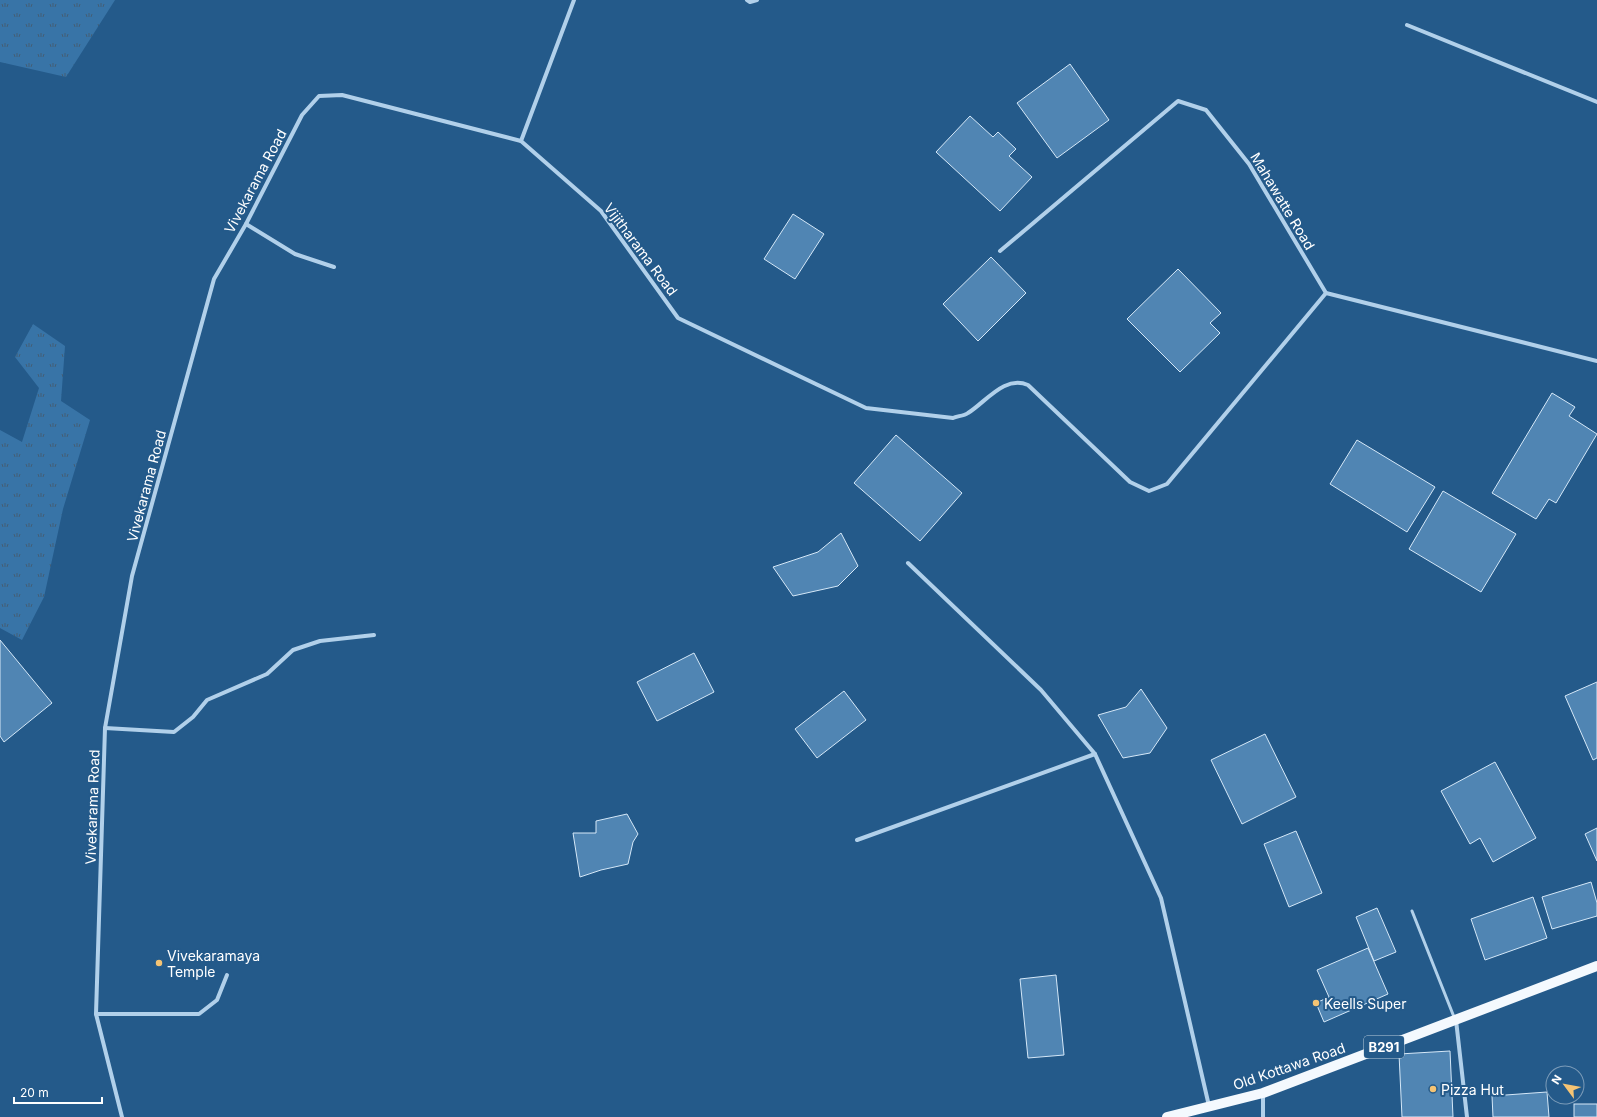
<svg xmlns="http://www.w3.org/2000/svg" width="1597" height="1117" viewBox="0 0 1597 1117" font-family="Inter,sans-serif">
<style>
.grass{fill:url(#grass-tufts)}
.building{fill:#5085b3;stroke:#d5e8f8}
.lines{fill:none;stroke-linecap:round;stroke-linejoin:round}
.lane{stroke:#b1d0ea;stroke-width:3}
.street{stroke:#b1d0ea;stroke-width:4}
.primary{stroke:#f4f9fe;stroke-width:10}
.poi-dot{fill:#f5c474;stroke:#245a8a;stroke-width:1.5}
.labels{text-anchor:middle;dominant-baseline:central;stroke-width:4;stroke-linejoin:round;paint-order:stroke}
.shield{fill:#245a8a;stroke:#bdcedc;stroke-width:1}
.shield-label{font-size:13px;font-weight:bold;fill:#fff}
.street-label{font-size:14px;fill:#fff;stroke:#245a8a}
.poi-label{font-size:14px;fill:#fff;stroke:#245a8a;text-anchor:start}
</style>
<defs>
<pattern id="grass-tufts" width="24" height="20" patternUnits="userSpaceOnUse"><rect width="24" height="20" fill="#3874a7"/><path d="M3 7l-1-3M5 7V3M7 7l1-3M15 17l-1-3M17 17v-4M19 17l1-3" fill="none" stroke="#435e75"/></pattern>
</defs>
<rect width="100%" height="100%" fill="#245a8a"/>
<g class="grass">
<path d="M0,0H115L66,77L0,62Z"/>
<path d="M33,324L65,346L61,401L90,420L63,509L44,597L22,640L0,628V430L22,442L39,388L15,357Z"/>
</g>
<g class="building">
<path d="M1070,64L1109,120L1057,158L1017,103Z"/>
<path d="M970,116L993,137L998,132L1016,149L1009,156L1032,177L1000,211L936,152Z"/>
<path d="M793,214L824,234L795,279L764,259Z"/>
<path d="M991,257L1026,293L978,341L943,304Z"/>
<path d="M1178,269L1221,313L1210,323L1220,333L1180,372L1127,319Z"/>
<path d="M1552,393L1575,407L1569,416L1597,434L1556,503L1549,499L1536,519L1492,493Z"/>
<path d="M896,435L962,493L920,541L854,483Z"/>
<path d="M1357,440L1435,487L1407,532L1330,484Z"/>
<path d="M1443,491L1516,534L1481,592L1409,549Z"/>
<path d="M841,533L858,566L838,586L793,596L773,567L818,552Z"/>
<path d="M0,640L52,703L4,742L0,736Z"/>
<path d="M694,653L714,692L657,721L637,682Z"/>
<path d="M1597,682V758L1593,760L1565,696Z"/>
<path d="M1141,689L1167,728L1150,753L1123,758L1098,715L1126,707Z"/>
<path d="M844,691L866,720L817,758L795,729Z"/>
<path d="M1265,734L1296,797L1242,824L1211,760Z"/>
<path d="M1495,762L1536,838L1493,862L1480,838L1470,844L1441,791Z"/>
<path d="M627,814L638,834L633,842L628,864L601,870L580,877L573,833H596V821Z"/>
<path d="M1597,828V861L1585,834Z"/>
<path d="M1296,831L1322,893L1289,907L1264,844Z"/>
<path d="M1591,882L1597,903V916L1552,929L1542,897Z"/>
<path d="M1533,897L1547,938L1485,960L1471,919Z"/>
<path d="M1377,908L1396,952L1374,961L1356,917Z"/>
<path d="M1368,948L1388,994L1324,1022L1316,1003L1329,997L1317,970Z"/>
<path d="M1056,975L1064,1055L1028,1058L1020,979Z"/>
<path d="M1450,1051L1453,1117H1402L1399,1054Z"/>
<path d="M1547,1092L1549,1117H1493L1492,1096Z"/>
<rect x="1574" y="1104" width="23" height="13"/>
</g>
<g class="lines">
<path class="lane" d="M1412,911L1454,1017"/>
<g class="street">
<path d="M574,0L521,141L601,211L678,318L866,408L953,418C957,416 964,416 968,413C986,402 1004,375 1028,385L1130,482L1149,491L1167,484L1326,293"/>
<path d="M747,0L750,2L757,0"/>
<path d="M1407,25L1597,102"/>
<path d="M246,224L295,254L334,267"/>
<path d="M1000,251L1178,101L1206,110L1249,164L1326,293L1597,361"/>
<path d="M908,563L1041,690L1095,754L1161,898L1209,1106"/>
<path d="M105,728L174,732L193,717L207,700L267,674L293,650L320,641L374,635"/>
<path d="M857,840L1095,754"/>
<path d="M96,1014H199L217,1000L227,975"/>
<path d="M1456,1020L1467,1117"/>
<path d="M1263,1093V1117"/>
<path d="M122,1117L96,1014L105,728L132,576L214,279L246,224L302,115L319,96L342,95L521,141"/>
</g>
<path class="primary" d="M1167,1117L1263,1093L1597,966"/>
</g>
<g class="poi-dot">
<circle cx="159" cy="963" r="4"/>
<circle cx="1316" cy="1003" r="4"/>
<circle cx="1433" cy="1089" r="4"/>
</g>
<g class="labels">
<rect class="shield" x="1364" y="1036" width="40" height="22" rx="3"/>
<g class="shield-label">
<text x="1384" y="1047">B291</text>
</g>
<g class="street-label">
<text transform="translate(255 181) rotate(-62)">Vivekarama Road</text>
<text transform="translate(1283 201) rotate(59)">Mahawatte Road</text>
<text transform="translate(641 249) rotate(53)">Vijitharama Road</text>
<text transform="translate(146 486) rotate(-75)">Vivekarama Road</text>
<text transform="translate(92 807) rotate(-88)">Vivekarama Road</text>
<text transform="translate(1289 1066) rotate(-19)">Old Kottawa Road</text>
</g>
<g class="poi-label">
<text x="167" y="955">Vivekaramaya<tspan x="167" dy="16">Temple</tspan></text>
<text x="1324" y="1003">Keells Super</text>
<text x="1441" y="1089">Pizza Hut</text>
</g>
</g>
<g transform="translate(1565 1085) rotate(302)"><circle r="19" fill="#245a8a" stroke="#7c9cb9"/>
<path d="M0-3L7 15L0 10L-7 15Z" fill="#f5c474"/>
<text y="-6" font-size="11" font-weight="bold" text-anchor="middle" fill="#ffffff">N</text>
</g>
<path d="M14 1097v6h88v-6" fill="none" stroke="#ffffff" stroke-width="2"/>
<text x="20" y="1097" font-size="12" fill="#ffffff" stroke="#245a8a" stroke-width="3" paint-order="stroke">20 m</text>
</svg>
